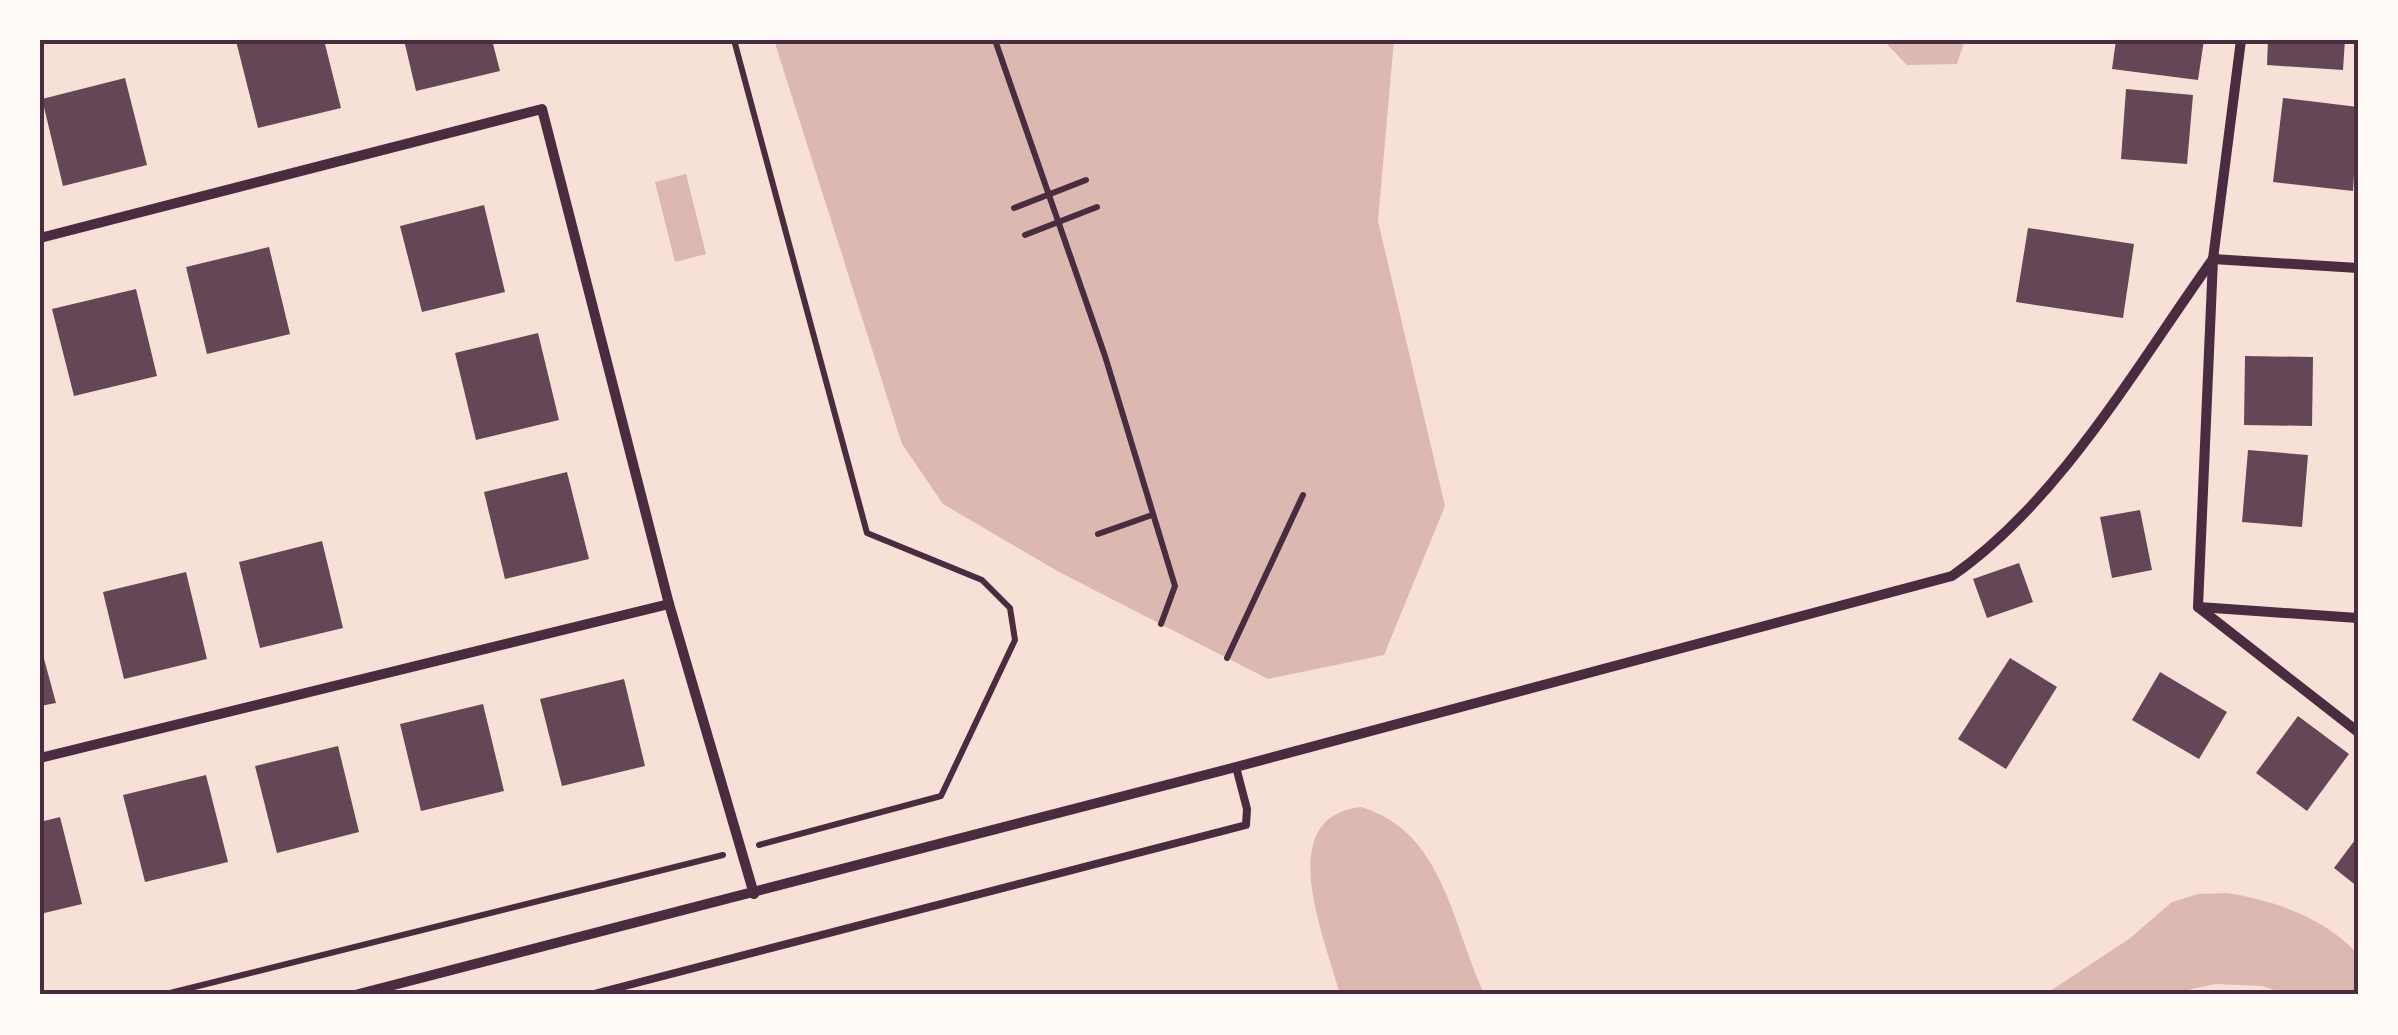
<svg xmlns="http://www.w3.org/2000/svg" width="2398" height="1035" viewBox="0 0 2398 1035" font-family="'PT Sans Narrow',sans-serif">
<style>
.water{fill:#dcb8b0}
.building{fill:#644757}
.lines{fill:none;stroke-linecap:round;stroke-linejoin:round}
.path{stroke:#4a2c40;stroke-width:6}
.service{stroke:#4a2c40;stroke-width:8}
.minor{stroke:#4a2c40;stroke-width:10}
.neatline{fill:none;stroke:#4a2c40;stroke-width:4}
</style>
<rect width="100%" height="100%" fill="#f7e1d7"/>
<g class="water">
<path d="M774,40H1394L1378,221L1445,506L1384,655L1268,679L1059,572L943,504L902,444Z"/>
<path d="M1883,40H1965L1957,64L1907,65Z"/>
<path d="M686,174L706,254L675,262L655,182Z"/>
<path d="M1361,807C1445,832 1452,927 1485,995H1340C1327,941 1270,817 1361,807Z"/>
<path d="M2227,893C2276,901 2323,917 2358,954V995H2289L2262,986L2215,984L2165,995H2044L2129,939L2172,902L2198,894Z"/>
</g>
<g class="building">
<path d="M324,40L341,108L258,128L236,41Z"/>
<path d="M404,40H492L500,71L416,91Z"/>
<path d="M2116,40H2204L2198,80L2112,69Z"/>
<path d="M2268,40H2345L2343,70L2267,65Z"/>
<path d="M125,78L147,165L63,186L42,99Z"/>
<path d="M2126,89L2193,95L2187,164L2121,159Z"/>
<path d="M2283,98L2358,107L2353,191L2273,182Z"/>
<path d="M484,205L505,292L422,312L400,226Z"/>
<path d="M2028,228L2134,244L2123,318L2016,302Z"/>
<path d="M269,247L290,334L207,354L186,267Z"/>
<path d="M136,289L157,376L74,396L52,309Z"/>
<path d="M538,333L559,420L476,440L455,353Z"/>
<path d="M2245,356L2313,357L2312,426L2244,425Z"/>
<path d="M2248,450L2308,455L2302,527L2242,522Z"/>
<path d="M567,472L589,559L505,579L484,492Z"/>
<path d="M2140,510L2152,570L2112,578L2100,517Z"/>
<path d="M322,541L343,628L260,648L239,562Z"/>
<path d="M2019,563L2033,602L1987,618L1973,579Z"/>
<path d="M186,572L207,659L124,679L103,592Z"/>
<path d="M40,644L56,703L40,706Z"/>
<path d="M2010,658L2057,687L2006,769L1958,739Z"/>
<path d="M2160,672L2227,712L2199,759L2132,720Z"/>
<path d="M624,679L645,766L562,786L540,699Z"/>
<path d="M483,704L504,791L421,811L400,724Z"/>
<path d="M2298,716L2349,754L2307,811L2256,773Z"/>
<path d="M338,746L359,832L277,853L255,766Z"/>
<path d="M206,775L228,862L145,882L123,795Z"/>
<path d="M60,817L82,904L40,914V822Z"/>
<path d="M2358,836V887L2334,868Z"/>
</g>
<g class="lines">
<g class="path">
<path d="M734,40L867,533L982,580L1010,608L1015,640L941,796L759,845"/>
<path d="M995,40L1105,356L1175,586L1161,624"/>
<path d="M1014,208L1086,180"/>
<path d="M1025,235L1097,207"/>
<path d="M1098,534L1152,515"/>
<path d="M1227,658L1303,495"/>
<path d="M162,995L723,855"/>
</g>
<path class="service" d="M590,995L1246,825L1247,809L1236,767"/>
<g class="minor">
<path d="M40,238L542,109L669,604L754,894"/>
<path d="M2198,607L2213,259L2241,40"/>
<path d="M2198,607L2358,732"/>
<path d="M2199,607L2358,618"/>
<path d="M40,758L669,604"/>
<path d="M355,995L1236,767L1952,576C2060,501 2137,365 2213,259L2358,268"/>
</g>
</g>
<rect width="2398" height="1035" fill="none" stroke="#fffaf5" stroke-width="85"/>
<rect x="42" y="42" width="2314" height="950" class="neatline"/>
</svg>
